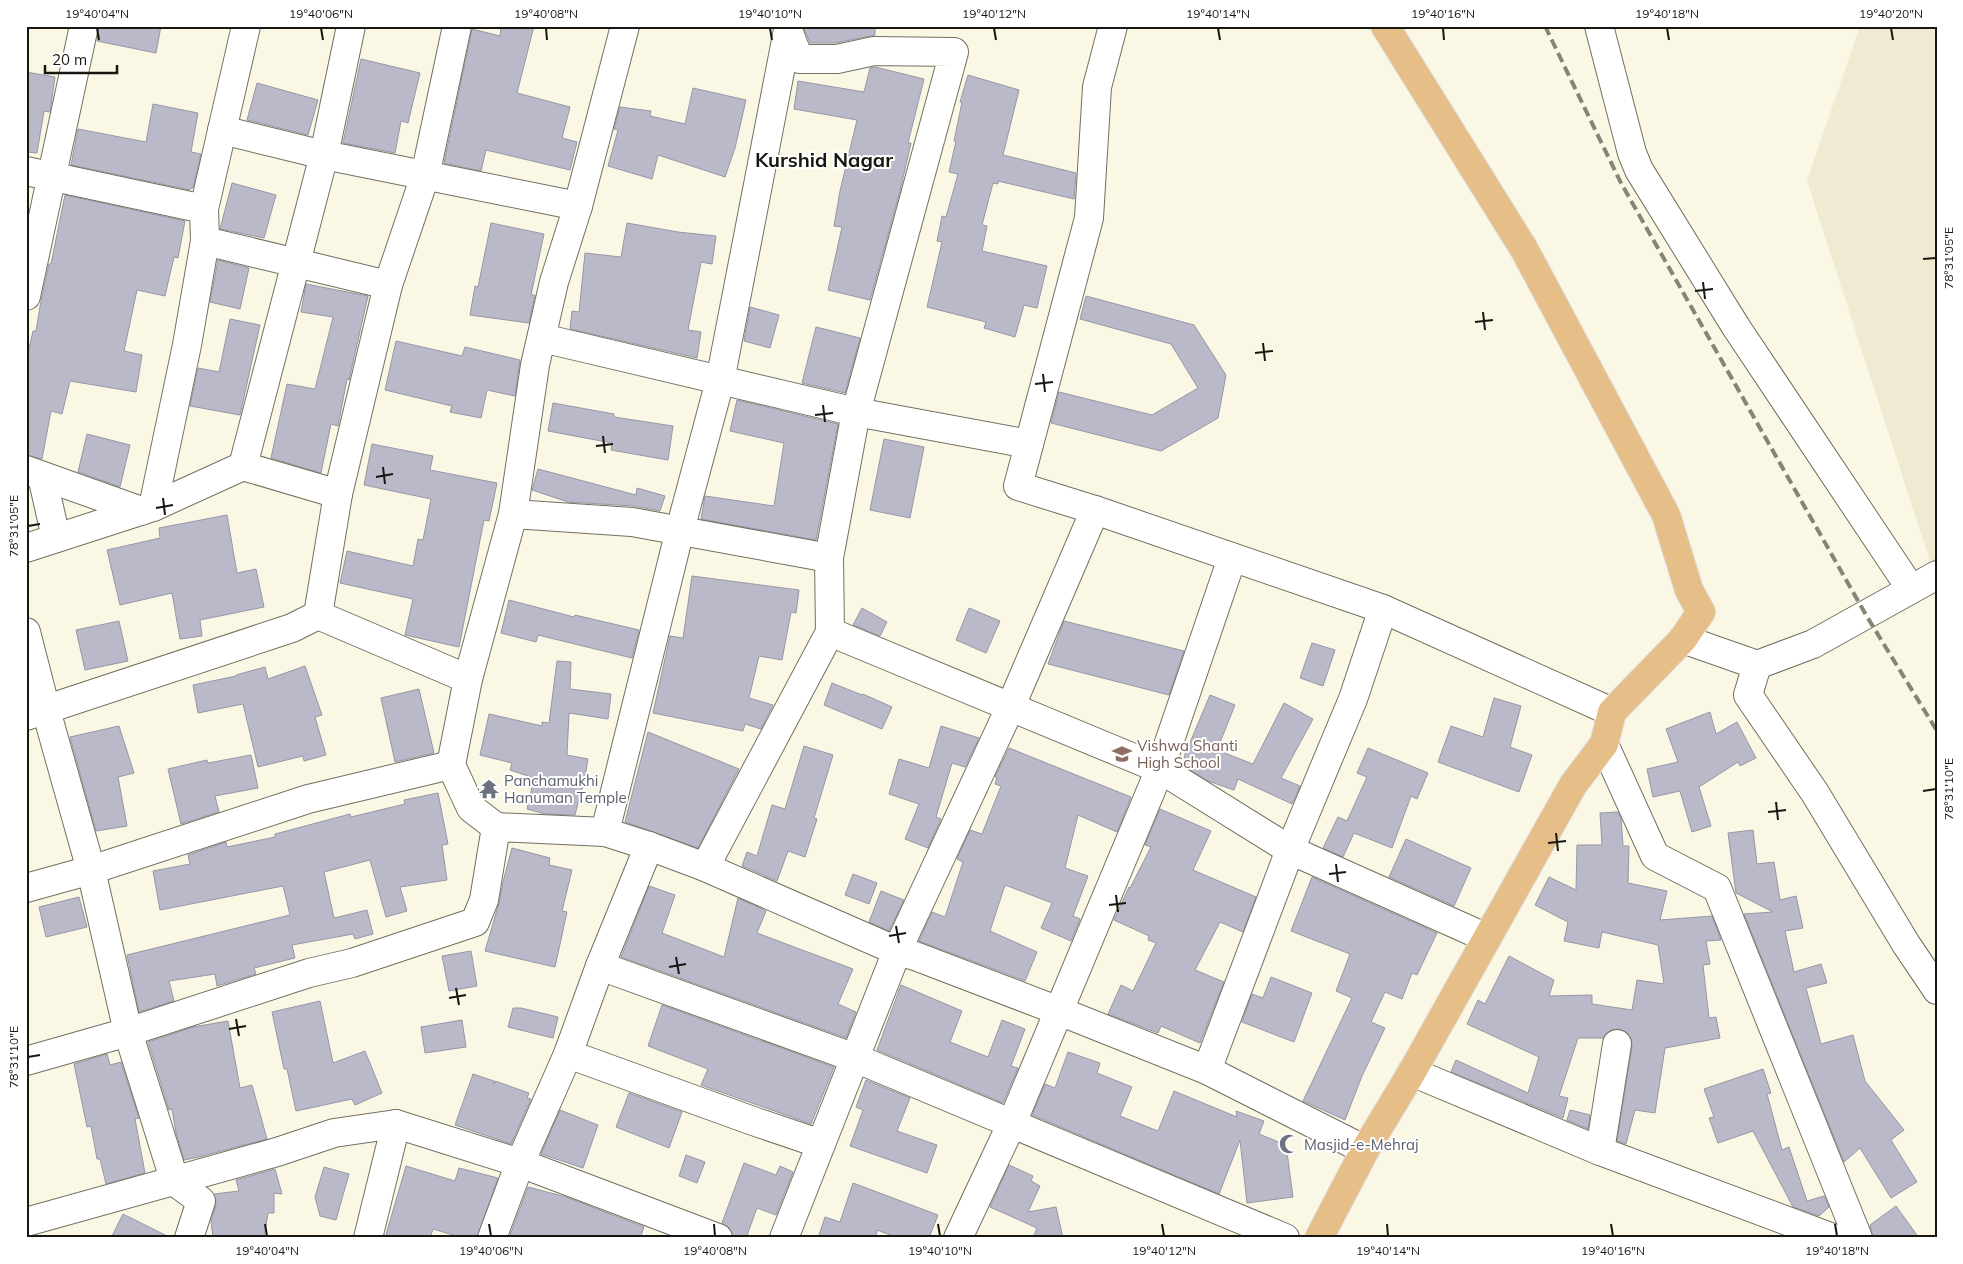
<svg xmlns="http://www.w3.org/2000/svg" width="1963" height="1264" viewBox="0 0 1963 1264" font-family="Mulish,sans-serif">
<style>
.built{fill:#efead1}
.building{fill:#bab9ca;stroke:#9796a6}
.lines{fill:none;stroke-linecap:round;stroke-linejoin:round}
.minor-casing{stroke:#737061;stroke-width:30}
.major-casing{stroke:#dfdede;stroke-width:30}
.minor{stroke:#fff;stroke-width:28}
.major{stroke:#e5be88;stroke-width:28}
.rail{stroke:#868377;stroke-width:4;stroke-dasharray:10 5;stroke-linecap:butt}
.ticks{fill:none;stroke:#171610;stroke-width:2}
.labels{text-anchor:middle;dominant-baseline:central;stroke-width:4;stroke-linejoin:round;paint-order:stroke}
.education-label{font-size:15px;fill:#785e54;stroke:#fff;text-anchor:start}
.worship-label{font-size:15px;fill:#5b616d;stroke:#fff;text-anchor:start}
.district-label{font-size:20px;font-weight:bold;fill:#171610;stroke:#fff}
.neatline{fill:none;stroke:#171610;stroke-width:2}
.ticks-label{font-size:12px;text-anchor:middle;fill:#171610}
</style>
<rect width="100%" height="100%" fill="#fbf7e5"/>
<path class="built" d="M1860,26H1937V583L1807,181Z"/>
<g class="building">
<path d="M99,26H161L156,53L97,41Z"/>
<path d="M501,26H534L517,93L570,107L562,138L577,142L570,170L486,150L481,171L444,163L472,29L500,36Z"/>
<path d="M803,26H875V35L835,43H810Z"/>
<path d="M361,59L420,73L408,123L401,121L395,153L343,143Z"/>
<path d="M875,67L924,79L908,143H911L900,191L870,300L828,290L842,227L834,226L840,191L857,120L794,109L798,81L864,92L870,68Z"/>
<path d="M26,72L55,77L50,112L44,111L37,153L26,152Z"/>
<path d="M968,75L1019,90L1003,155L1076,173L1074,199L998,181V184L993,183L982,225L987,226L982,251L1047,266L1037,308L1024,305L1015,337L984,328L986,322L927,307L942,242L937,241L942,216L946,217L958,174L949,172L956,141H954L962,102H960Z"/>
<path d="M257,83L318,100L308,135L247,120Z"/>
<path d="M693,88L746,100L735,148L725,177L658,155L652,179L608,166L618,130L614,129L620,107L651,111L650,116L685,124Z"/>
<path d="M153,104L198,113L191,152L201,154L193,188H191L190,190L71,165L78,129L146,142Z"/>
<path d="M232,183L276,195L264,238L220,229Z"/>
<path d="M65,195L185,221L178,258L174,257L165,296L137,290L124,351L142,355L136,392L70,381L62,414L51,411L42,459L26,455V362L33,331H36L41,301L49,264H51Z"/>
<path d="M491,223L544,234L531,295H535L529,323L470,315L475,286L478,287Z"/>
<path d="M627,223L678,232L716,236L712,264L701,262L688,330L701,332L697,358L570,329L572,311L579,312L585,253L621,257Z"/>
<path d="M218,260L249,268L240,309L210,302Z"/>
<path d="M306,284L368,296L349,380L347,379L338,426L331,424L321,473L271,458L287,384L315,389L333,317L301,312Z"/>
<path d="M1086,296L1194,325L1226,375L1218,418L1161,451L1051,423L1059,392L1152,415L1198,388L1171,344L1080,319Z"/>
<path d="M750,307L779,315L770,348L744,341Z"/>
<path d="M230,319L260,325L240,415L190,406L198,368L219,372Z"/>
<path d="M816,327L860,338L845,393L802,383Z"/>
<path d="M396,341L462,356L465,347L520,360L515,396L487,390L481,418L450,412L452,406L385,390Z"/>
<path d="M737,400L838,424L816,540L701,519L705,496L774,506L784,443L730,431Z"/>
<path d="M553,403L614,414V417L673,426L668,460L611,450L612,443L548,431Z"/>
<path d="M87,434L130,445L120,487L78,472Z"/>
<path d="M884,439L924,447L910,518L870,510Z"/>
<path d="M372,444L433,456L430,470L497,483L489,521L484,520L459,647L405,635L413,599L340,583L347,551L413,566L418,539L423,540L431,499L364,485Z"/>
<path d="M538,469L636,495L637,488L665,496L660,511L633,506L568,502L532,490Z"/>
<path d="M227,515L237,573L256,569L264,607L200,620L202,636L180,639L172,593L120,605L107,550L160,538L159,528Z"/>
<path d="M692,576L799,590L796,613L791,612L782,660L759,656L749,698L773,705L761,729L745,724L743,731L653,713L670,636L683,638Z"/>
<path d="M509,600L574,617L575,615L639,630L632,658L538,635L536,642L501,633Z"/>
<path d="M862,608L887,622L880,636L853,625Z"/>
<path d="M969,608L1000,621L986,653L956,640Z"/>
<path d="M119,621L128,661L85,670L76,630Z"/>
<path d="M1064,621L1184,651L1169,695L1048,664Z"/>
<path d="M1312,643L1335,650L1323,686L1300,678Z"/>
<path d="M557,661L571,662L570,689L611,694L608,719L569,713L567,755L588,759L583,788H582L575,815L545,814L527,809L534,778L510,770L512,763L480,755L489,714L542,726V722L549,723Z"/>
<path d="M305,666L322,715L315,717L326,755L304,761L303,756L258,767L243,704L198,713L193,685L236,676V675L265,667L268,679Z"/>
<path d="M832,683L862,695L863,694L892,707L882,729L824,705Z"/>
<path d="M419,689L434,753L395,762L381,698Z"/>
<path d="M1210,695L1235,705L1217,750L1253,764L1284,703L1313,719L1281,778L1300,786L1292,804L1238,779L1234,790L1208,781L1181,764Z"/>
<path d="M1494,698L1521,706L1510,747L1532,755L1519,792L1438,762L1451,726L1483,737Z"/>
<path d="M1710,712L1716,734L1737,722L1756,758L1740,766L1738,762L1699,787L1711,826L1692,832L1680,791L1653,797L1647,769L1678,762L1666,729Z"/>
<path d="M119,726L134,773L118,777L127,826L96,831L70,737Z"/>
<path d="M941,726L979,738L965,767L952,763L936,817L941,819L928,848L905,839L919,804L889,794L899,759L929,768Z"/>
<path d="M648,732L739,769L698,848L625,822Z"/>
<path d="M804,746L833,755L814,818L817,819L805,857L788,851L777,881L742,866L747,852L757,856L772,805L785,809Z"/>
<path d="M1009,748L1131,797L1117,832L1078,815L1065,868L1088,876L1073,916L1080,919L1071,941L1041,928L1052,903L1005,885L990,931L1037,952L1025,981L919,941L932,912L945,917L963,862L957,859L970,830L982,834L1001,786L995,784L997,777H995Z"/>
<path d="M1368,748L1428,773L1417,799L1411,796L1392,848L1354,833L1343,857L1323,848L1338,817L1347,821L1367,777L1357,773Z"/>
<path d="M251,755L258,788L215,796L219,812L181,824L168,769L207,760L208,763Z"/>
<path d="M438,793L448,844L442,845L447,880L400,887L407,911L386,917L370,860L324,872L334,918L367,910L373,934L355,939L353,934L292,945L295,958L254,968L256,974L217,986L215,974L169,981L174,1001L139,1012L127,955L290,915L283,886L160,910L153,871L190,864L188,855L226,842L227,847L275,837V834L350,814L351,817L405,804L404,800Z"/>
<path d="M1160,809L1211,831L1193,870L1256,897L1243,932L1220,922L1195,970L1224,982L1200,1043L1161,1026L1158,1033L1108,1014L1121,985L1133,991L1156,943L1148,940L1149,936L1114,920L1129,887L1130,888L1151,847L1145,845Z"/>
<path d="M1618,812L1621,818L1623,846H1629L1628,883L1667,891L1660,920L1712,916L1721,940L1706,941L1710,964L1703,965L1709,1018L1716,1017L1720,1038L1665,1048L1655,1113L1635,1110L1626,1144L1617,1141L1632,1046L1631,1038L1626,1032L1620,1029L1611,1030L1603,1038H1578L1559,1096L1568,1098L1563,1118L1451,1072L1456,1060L1528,1093L1539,1057L1467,1024L1478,1000L1485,1004L1509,956L1554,980L1549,996L1592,995V1004L1632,1010L1637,980L1664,984L1658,945L1602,932L1599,948L1564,941L1568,922L1535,905L1549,877L1576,890L1577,845H1602L1600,813Z"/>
<path d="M1753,830L1757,864L1774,862L1780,900L1796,896L1803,928L1785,931L1794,972L1821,964L1827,983L1806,988L1821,1044L1853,1035L1865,1081L1904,1130L1891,1140L1917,1182L1891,1198L1860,1148L1844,1162L1744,914L1773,912L1736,893L1728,833Z"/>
<path d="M1406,839L1471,868L1454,906L1389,877Z"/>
<path d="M512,848L550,858L549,865L572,870L562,911L567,912L555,967L485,951L499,903L503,882Z"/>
<path d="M853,874L877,883L869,904L845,895Z"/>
<path d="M1312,877L1437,933L1417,975L1412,973L1402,999L1385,992L1371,1022L1385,1028L1362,1076L1345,1120L1303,1101L1352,998L1336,991L1350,954L1291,931Z"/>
<path d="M649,886L675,895L662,933L724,957L738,898L766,911L757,933L853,969L838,1004L856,1012L846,1038L621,957Z"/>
<path d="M881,891L904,900L889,931L869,922Z"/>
<path d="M79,897L87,927L46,937L39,907Z"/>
<path d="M471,951L477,986L449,991L442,956Z"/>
<path d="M1271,977L1312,993L1294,1042L1242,1022L1252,994L1263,998Z"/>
<path d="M901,985L962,1011L950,1042L988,1057L1002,1020L1025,1029L1011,1066L1018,1068L1003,1103L877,1050Z"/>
<path d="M320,1001L333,1063L365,1051L382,1093L355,1105L352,1099L296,1111L287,1069H284L272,1012Z"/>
<path d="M662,1005L834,1067L811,1124L701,1085L708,1069L648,1046Z"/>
<path d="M513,1008H521L558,1017L553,1038L508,1027Z"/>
<path d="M462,1020L466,1047L425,1053L421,1027Z"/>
<path d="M228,1021L240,1088L252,1085L267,1139L199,1157L184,1160L176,1133L172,1109L169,1110L148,1042L193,1027Z"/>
<path d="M1068,1052L1100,1063L1097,1073L1132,1087L1120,1116L1158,1131L1174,1091L1237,1117L1236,1111L1264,1121L1259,1134L1286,1145L1293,1197L1247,1203L1240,1140L1219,1194L1032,1115L1045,1084L1055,1088Z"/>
<path d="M107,1054L110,1065L121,1062L139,1118L135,1119L145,1173L106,1184L100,1159H97L91,1126L87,1127L74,1064Z"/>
<path d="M1763,1069L1771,1093L1767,1094L1782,1150L1789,1147L1807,1201L1824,1196L1829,1207L1819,1216L1793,1207L1753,1131L1718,1143L1709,1118L1714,1117L1704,1089Z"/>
<path d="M473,1074L494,1081V1084L495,1081L529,1093L527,1098L531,1099L511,1144L455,1125Z"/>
<path d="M866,1080L910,1098L897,1131L937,1145L927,1173L850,1146L863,1110L856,1107Z"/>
<path d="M629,1093L682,1112L669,1148L616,1127Z"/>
<path d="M560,1110L598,1125L583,1168L541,1154Z"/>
<path d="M1570,1110L1590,1115L1588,1129L1567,1120Z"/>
<path d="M686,1155L705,1162L697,1183L679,1176Z"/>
<path d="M744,1163L776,1175L780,1166L793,1172L776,1215L757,1208L746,1238H733L730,1229L722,1223Z"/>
<path d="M1009,1165L1033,1176L1031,1181L1040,1186L1028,1212L1056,1207L1063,1238H1033L1037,1228L990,1207Z"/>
<path d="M406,1166L455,1181L459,1168L498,1178L477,1238H463L433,1229L430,1238H385Z"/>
<path d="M324,1167L349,1174L336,1220L320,1216L315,1197Z"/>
<path d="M275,1169L282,1194L274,1193V1213H268L264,1238H213L211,1221L216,1205L214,1194L239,1191L236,1180Z"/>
<path d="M853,1183L938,1215L929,1238H898L877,1230L876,1238H818L825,1217L840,1222Z"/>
<path d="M528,1187L566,1197L644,1227L640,1238H509Z"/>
<path d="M1896,1206L1919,1238H1873L1870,1225Z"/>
<path d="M123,1214L171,1238H111Z"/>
</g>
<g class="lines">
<defs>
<g id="minor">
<path d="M1113,26L1097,87L1089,218L1018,486L1095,510L1383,609L1612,712"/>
<path d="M1599,26L1632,153L1639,170L1736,327L1911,589"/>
<path d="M788,30L799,59H837L874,51L954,52L856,412L829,558L830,632L1160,769L1290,850L1487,938"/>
<path d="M222,130L324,155L578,206"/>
<path d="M26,171L204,209"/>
<path d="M205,241L388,285"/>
<path d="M26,296L84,26"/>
<path d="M542,338L856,412L1029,444"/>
<path d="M243,466L324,155L351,26"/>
<path d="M26,470L141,511"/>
<path d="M42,476L56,538"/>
<path d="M153,507L187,345L205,241L204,209L246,26"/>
<path d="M513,514L632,522L829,558"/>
<path d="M26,548L153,507L243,466L338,494"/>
<path d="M318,615L468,679"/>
<path d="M26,632L46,710L91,870L128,1032L175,1182L201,1201L189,1238"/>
<path d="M1683,639L1757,665L1813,644L1937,575"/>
<path d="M1757,665L1748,695L1815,793L1906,944L1937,990"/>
<path d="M26,716L292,628L318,615L338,494L388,285L425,176L457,26"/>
<path d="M1604,744L1655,856L1717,888L1858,1238"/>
<path d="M451,765L471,808L496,827"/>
<path d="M605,832L680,530L720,381L788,30"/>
<path d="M705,867L830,632"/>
<path d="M26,888L91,870L308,799L451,765L468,679L513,514L535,365L554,282L578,206L625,26"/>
<path d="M600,966L855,1058L1285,1238"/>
<path d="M568,1054L753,1121L821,1144"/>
<path d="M26,1061L128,1032L309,973L352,963L475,922L484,900L496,827L605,832L649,846L705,867L897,951L915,956L1059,1011L1207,1070L1365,1150"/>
<path d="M1207,1070L1290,850L1353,699L1383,609"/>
<path d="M1412,1072L1600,1151L1833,1238"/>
<path d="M1600,1151L1617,1044"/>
<path d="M26,1222L277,1152L334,1133L396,1124L520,1163L718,1238"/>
<path d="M368,1238L396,1124"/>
<path d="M492,1238L520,1163L568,1054L600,966L649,846"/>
<path d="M784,1238L897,951L1010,708L1095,510"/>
<path d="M958,1238L1012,1123L1160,769L1232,558"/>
</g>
<path id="major" d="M1319,1238L1365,1150L1412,1072L1573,785L1604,744L1612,712L1683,639L1701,612L1689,590L1666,515L1524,249L1385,26"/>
</defs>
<use href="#minor" class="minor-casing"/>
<use href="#major" class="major-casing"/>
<use href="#minor" class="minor"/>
<use href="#major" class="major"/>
<path class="rail" d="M1545,26L1621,183L1866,615L1937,731"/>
</g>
<path class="ticks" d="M97,28L99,40M321,28L323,40M546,28L547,40M770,28L772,40M994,28L996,40M1218,28L1220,40M1443,28L1444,40M1667,28L1669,40M1891,28L1893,40M1923,259L1936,258M1703,282L1705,299M1695,291L1713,289M1483,312L1485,330M1475,322L1493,320M1263,343L1265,361M1255,353L1273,351M1043,374L1045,392M1035,384L1053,382M823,405L825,422M815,415L833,413M603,436L605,453M596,446L613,444M383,467L385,484M376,477L393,474M163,498L165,515M156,508L173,505M28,526L40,524M1923,791L1936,789M1776,802L1778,820M1768,812L1786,810M1556,833L1558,851M1548,843L1566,841M1336,864L1338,882M1329,874L1346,872M1116,895L1118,912M1109,905L1126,903M896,926L899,943M889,936L906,933M676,957L679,974M669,967L686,964M456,988L459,1005M449,998L466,995M236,1019L239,1036M229,1029L246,1026M28,1057L40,1055M265,1224L267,1236M489,1224L491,1236M714,1224L715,1236M938,1224L940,1236M1162,1224L1164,1236M1387,1224L1388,1236M1611,1224L1613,1236M1835,1224L1837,1236"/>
<defs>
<symbol id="school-bare" viewBox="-9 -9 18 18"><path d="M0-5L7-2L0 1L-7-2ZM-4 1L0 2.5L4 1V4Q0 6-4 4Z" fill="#8d6e63" stroke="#fff" stroke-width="2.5" paint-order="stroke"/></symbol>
<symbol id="temple-bare" viewBox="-9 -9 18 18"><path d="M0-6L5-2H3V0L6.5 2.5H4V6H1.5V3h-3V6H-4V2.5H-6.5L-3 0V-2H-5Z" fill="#6b7280" stroke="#fff" stroke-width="2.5" paint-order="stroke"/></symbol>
<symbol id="mosque-bare" viewBox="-9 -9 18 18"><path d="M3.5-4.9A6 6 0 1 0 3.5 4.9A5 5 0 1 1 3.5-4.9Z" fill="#6b7280" stroke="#fff" stroke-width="2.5" paint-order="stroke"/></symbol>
</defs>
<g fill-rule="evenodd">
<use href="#school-bare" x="1108" y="740" width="28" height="28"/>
<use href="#temple-bare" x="475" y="775" width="28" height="28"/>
<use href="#mosque-bare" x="1275" y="1130" width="28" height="28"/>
</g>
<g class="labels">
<g class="education-label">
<text x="1137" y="745">Vishwa Shanti<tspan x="1137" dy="17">High School</tspan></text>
</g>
<g class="worship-label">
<text x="504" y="780">Panchamukhi<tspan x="504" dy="17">Hanuman Temple</tspan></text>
<text x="1304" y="1144">Masjid-e-Mehraj</text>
</g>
<g class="district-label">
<text x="824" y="159">Kurshid Nagar</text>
</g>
</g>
<rect width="1963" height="1264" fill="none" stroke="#ffffff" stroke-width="55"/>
<path d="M45 65v8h72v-8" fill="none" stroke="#171610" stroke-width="2.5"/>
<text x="52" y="65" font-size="15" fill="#171610" stroke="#ffffff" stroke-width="4" paint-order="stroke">20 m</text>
<rect x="28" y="28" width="1908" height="1208" class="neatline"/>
<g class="ticks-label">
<text x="97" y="18">19°40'04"N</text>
<text x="321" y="18">19°40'06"N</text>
<text x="546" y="18">19°40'08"N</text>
<text x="770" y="18">19°40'10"N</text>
<text x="994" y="18">19°40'12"N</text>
<text x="1218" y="18">19°40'14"N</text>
<text x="1443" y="18">19°40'16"N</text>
<text x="1667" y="18">19°40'18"N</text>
<text x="1891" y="18">19°40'20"N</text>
<text transform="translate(1949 258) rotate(-90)" y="4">78°31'05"E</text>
<text transform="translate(14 526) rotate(-90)" y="4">78°31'05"E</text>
<text transform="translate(1949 789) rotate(-90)" y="4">78°31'10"E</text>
<text transform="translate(14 1057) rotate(-90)" y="4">78°31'10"E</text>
<text x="267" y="1255">19°40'04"N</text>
<text x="491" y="1255">19°40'06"N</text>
<text x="715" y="1255">19°40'08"N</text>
<text x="940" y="1255">19°40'10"N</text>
<text x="1164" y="1255">19°40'12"N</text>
<text x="1388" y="1255">19°40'14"N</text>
<text x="1613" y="1255">19°40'16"N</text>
<text x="1837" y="1255">19°40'18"N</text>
</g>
</svg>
